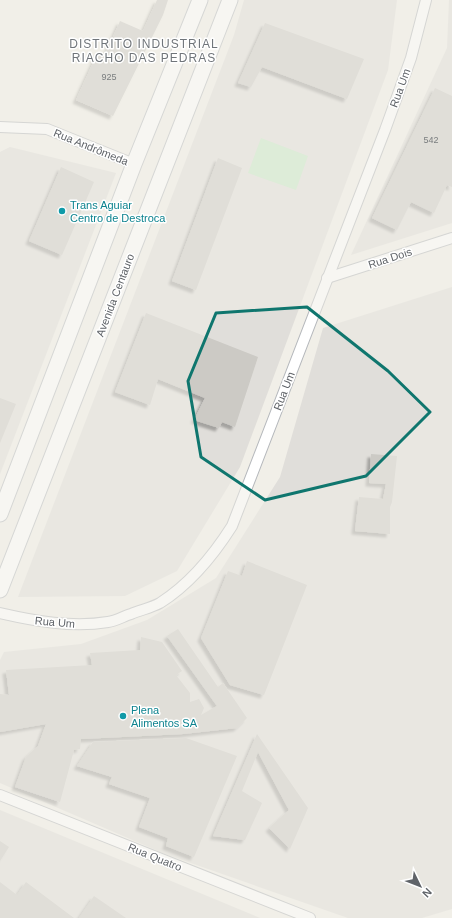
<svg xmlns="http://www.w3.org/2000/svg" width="452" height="918" viewBox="0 0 452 918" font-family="Helvetica,sans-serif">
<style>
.industrial{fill:#e0deda}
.green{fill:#c5e8c5}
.building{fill:#cccac5;filter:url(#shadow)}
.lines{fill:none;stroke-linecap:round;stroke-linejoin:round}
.street-casing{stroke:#b5b8bc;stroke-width:12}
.secondary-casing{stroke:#b6babf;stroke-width:17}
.street{stroke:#fff;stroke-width:10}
.secondary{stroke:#fff;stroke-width:15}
.marked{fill:none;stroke:#0f766e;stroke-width:3;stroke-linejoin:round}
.culture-dot{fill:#0f9aa8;stroke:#fff;stroke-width:1.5}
.labels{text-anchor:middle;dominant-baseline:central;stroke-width:3;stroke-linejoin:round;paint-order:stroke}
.number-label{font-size:9px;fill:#7a7d7f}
.street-label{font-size:11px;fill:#5f6368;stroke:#fff}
.culture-label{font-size:11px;fill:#0d838f;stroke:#fff;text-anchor:start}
.neighbourhood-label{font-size:12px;letter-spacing:1px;fill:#70757a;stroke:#fff}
</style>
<defs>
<filter id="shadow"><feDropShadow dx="-3.5" dy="3.5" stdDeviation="1" flood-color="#0004"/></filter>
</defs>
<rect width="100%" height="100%" fill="#f1efe8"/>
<g class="industrial">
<path d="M244,0H397L388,70L240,467L177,571L125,596L18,597L234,35Z"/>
<path d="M449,0H452V223L351,255L447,48Z"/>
<path d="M10,147L116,173L0,474V152Z"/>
<path d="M452,287V909L422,918H348L165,854L0,783V660L4,652L81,644L147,620L216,578L280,477L323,328Z"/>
<path d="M0,810L260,918H0Z"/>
</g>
<path class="green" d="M261,138L308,156L296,190L248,173Z"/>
<g class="building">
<path d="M157,0H168L163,15L113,116L76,100L98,52L105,55L120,21L143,31Z"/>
<path d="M265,23L364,59L347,99L262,67L251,87L238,83Z"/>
<path d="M435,88L452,96V187L447,185L434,213L411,202L397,230L372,218Z"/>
<path d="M218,158L242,168L196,290L172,281Z"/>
<path d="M61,167L94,182L62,255L29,241Z"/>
<path d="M146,313L258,357L235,427L222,422L219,428L194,420L205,398L158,379L150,405L115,392Z"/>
<path d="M0,398L16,404L0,443Z"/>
<path d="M371,454L397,456L392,502L390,507V534L355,531L359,497L383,499L386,484L369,483Z"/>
<path d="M247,561L307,585L264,695L230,685L201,638L228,571L242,576Z"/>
<path d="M178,629L218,687L223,683L247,718L237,728L183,734L81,739L80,749L74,750L60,802L15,787L26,757L38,746L46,724L0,732V694L9,695L6,670L92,665L90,653L140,650L141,637L162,642L182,671L176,675L190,693V702L199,699L204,708L201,715L217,706L167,636Z"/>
<path d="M257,734L308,808L290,849L269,828L289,810L258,752L242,791L262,803L245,840L213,836Z"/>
<path d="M186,738L237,756L194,857L166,846L168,838L139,827L150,798L109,784L112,777L77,766L93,742Z"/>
<path d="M0,841L9,847L0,861Z"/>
<path d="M0,882L17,895L26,882L74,918H0Z"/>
<path d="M94,896L126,918H79Z"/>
</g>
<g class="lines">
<defs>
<g id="street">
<path d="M0,127L47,129L134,164"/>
<path d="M327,278L452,238"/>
<path d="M0,613C35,621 72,628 108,622C116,621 124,616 131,614C140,610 151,608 160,603C190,584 213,556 232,526L385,130L411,58L426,0"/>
<path d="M0,795L310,918"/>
</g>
<g id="secondary">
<path d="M0,514L134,164L200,0"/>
<path d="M0,590L230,0"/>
</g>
</defs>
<use href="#street" class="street-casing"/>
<use href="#secondary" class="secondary-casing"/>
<use href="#street" class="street"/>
<use href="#secondary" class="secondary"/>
</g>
<path d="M0 0H452V918H0ZM307,307L388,371L430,412L366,476L265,500L201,457L188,381L216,313Z" fill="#f1efe8" fill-opacity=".55" fill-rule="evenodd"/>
<path class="marked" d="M307,307L388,371L430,412L366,476L265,500L201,457L188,381L216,313Z"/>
<g class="culture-dot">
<circle cx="62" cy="211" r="4"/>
<circle cx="123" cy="716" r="4"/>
</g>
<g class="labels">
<g class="number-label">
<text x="109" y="77">925</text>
<text x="431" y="140">542</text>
</g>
<g class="street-label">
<text transform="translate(400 88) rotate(-70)">Rua Um</text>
<text transform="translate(91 147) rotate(22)">Rua Andrômeda</text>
<text transform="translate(390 258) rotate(-18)">Rua Dois</text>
<text transform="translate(115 295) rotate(-69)">Avenida Centauro</text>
<text transform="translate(284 391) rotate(-69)">Rua Um</text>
<text transform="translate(55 622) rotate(5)">Rua Um</text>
<text transform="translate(155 857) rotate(22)">Rua Quatro</text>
</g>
<g class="culture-label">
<text x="70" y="205">Trans Aguiar<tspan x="70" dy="13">Centro de Destroca</tspan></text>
<text x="131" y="710">Plena<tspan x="131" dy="13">Alimentos SA</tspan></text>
</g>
<g class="neighbourhood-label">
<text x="144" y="44">DISTRITO INDUSTRIAL<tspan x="144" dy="14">RIACHO DAS PEDRAS</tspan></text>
</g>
</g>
<g transform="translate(420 886) rotate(133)" stroke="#ffffff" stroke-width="3" paint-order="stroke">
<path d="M0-3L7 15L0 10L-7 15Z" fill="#5f6368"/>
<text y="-6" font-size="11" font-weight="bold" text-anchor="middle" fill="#5f6368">N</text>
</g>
</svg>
